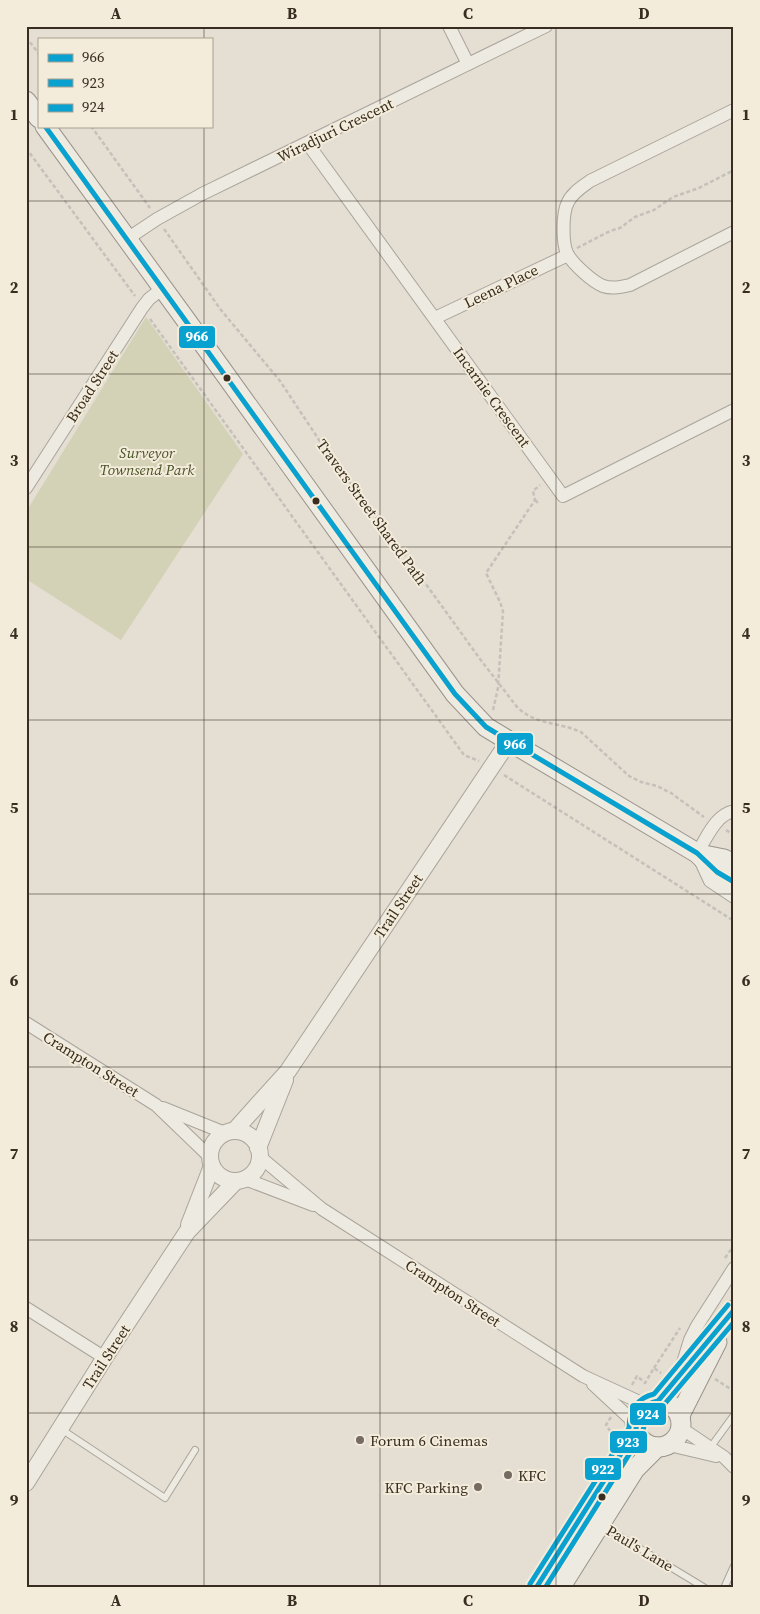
<svg xmlns="http://www.w3.org/2000/svg" width="760" height="1614" viewBox="0 0 760 1614" font-family="'Source Serif 4',serif">
<style>
.green{fill:#d3d2b6}
.lines{fill:none;stroke-linecap:round;stroke-linejoin:round}
.service-casing{stroke:#aaa49b;stroke-width:8}
.minor-casing{stroke:#aaa49b;stroke-width:14}
.tertiary-casing{stroke:#aaa49b;stroke-width:18}
.secondary-casing{stroke:#9a938a;stroke-width:21}
.path{stroke:#c5c1ba;stroke-width:2.5;stroke-dasharray:4 2.5;stroke-linecap:butt}
.service{stroke:#edeae2;stroke-width:6}
.minor{stroke:#edeae2;stroke-width:12}
.tertiary{stroke:#edeae2;stroke-width:16}
.secondary{stroke:#edeae2;stroke-width:19}
.bus-1-casing{stroke:#f4ecda;stroke-width:9}
.bus-2-casing{stroke:#f4ecda;stroke-width:9}
.bus-3-casing{stroke:#f4ecda;stroke-width:9}
.bus-4-casing{stroke:#f4ecda;stroke-width:9}
.bus-1{stroke:#09a1d0;stroke-width:5}
.bus-2{stroke:#09a1d0;stroke-width:5}
.bus-3{stroke:#09a1d0;stroke-width:5}
.bus-4{stroke:#09a1d0;stroke-width:5}
.grid{fill:none;stroke:#392d22;stroke-width:1;stroke-opacity:0.55}
.bus-dot{fill:#392d22;stroke:#f4ecda;stroke-width:2}
.poi-dot{fill:#756b60;stroke:#f4ecda;stroke-width:2}
.labels{text-anchor:middle;dominant-baseline:central;stroke-width:4;stroke-linejoin:round;paint-order:stroke}
.street-label{font-size:15px;fill:#392d22;stroke:#f4ecda}
.park-label{font-size:15px;font-style:italic;fill:#4a542a;stroke:#f4ecda}
.poi-label{font-size:15px;fill:#392d22;stroke:#f4ecda;text-anchor:start}
.line-badge{stroke:#f4ecda;stroke-width:2}
.badge-label{font-size:14px;text-anchor:middle;font-weight:bold;fill:#fff}
.neatline{fill:none;stroke:#392d22;stroke-width:2}
.grid-label{font-size:16px;text-anchor:middle;font-weight:bold;fill:#392d22}
</style>
<rect width="100%" height="100%" fill="#e4ded3"/>
<path class="green" d="M146,317L243,454L121,640L26,579V512Z"/>
<g class="lines">
<defs>
<g id="service">
<path d="M61,1429L165,1498L195,1450"/>
<path d="M710,1448L734,1415"/>
<path d="M601,1525L705,1588"/>
<path d="M724,1588L734,1566"/>
</g>
<g id="minor">
<path d="M449,26L468,64"/>
<path d="M734,110L590,181C582,187 572,193 568,202C562,213 562,245 568,255C574,265 593,282 603,286C612,289 621,287 630,285L734,232"/>
<path d="M308,144L563,496L734,410"/>
<path d="M127,239L157,219L202,194L546,26"/>
<path d="M435,318L568,255"/>
<path d="M26,488L142,308L149,299L163,288"/>
<path d="M734,811C715,815 707,838 697,853L710,881L734,897"/>
<path d="M26,1023L156,1105L210,1157"/>
<path d="M163,1108L225,1133"/>
<path d="M259,1156L322,1209L583,1376L646,1405"/>
<path d="M245,1179L313,1205"/>
<path d="M26,1308L105,1358"/>
<path d="M681,1369L690,1340L697,1326L734,1268"/>
<path d="M593,1384L636,1424"/>
<path d="M681,1428L724,1457L734,1467"/>
<path d="M669,1445L716,1456"/>
</g>
<g id="tertiary">
<path d="M234,1131L288,1071L509,741"/>
<circle cx="235" cy="1156" r="25"/>
<path d="M258,1148L285,1080"/>
<path d="M189,1225L212,1166"/>
<path d="M26,1483L112,1346L187,1232L236,1181"/>
</g>
<g id="secondary">
<path d="M26,101L39,118"/>
<path d="M45,126L207,349L455,694L486,727L509,741L697,853L717,872L734,882"/>
<path d="M699,854L724,859L734,865"/>
<path d="M658,1401L734,1310"/>
<circle cx="658" cy="1424" r="23"/>
<path d="M680,1415L717,1342"/>
<path d="M536,1588L636,1430"/>
<path d="M560,1588L635,1469L657,1447"/>
</g>
</defs>
<use href="#service" class="service-casing"/>
<use href="#minor" class="minor-casing"/>
<use href="#tertiary" class="tertiary-casing"/>
<use href="#secondary" class="secondary-casing"/>
<g class="path">
<path d="M26,37L39,54"/>
<path d="M91,126L150,208"/>
<path d="M26,148L135,296"/>
<path d="M164,229L221,310L280,381L333,461L397,544L480,659L517,707C535,725 559,722 581,732L629,776L641,782L657,786L671,793L704,817"/>
<path d="M577,248L610,231L620,228L635,217L654,210L673,197L699,188L734,170"/>
<path d="M150,319L464,755L479,761"/>
<path d="M535,500L539,504"/>
<path d="M493,710L498,688L503,611L500,602L486,573L535,500L533,491L540,485"/>
<path d="M504,775L734,921"/>
<path d="M726,830L734,835"/>
<path d="M725,1258L734,1245"/>
<path d="M654,1368L680,1328"/>
<path d="M715,1379L734,1391"/>
<path d="M632,1385L637,1376L645,1383L654,1368L661,1373"/>
<path d="M611,1417L606,1425L613,1435"/>
</g>
<use href="#service" class="service"/>
<use href="#minor" class="minor"/>
<use href="#tertiary" class="tertiary"/>
<use href="#secondary" class="secondary"/>
<defs>
<path id="bus-1" d="M45,126L455,694L486,727L697,853L717,872L734,882"/>
<path id="bus-2" d="M536,1588L636,1430C636,1414 642,1404 658,1401L734,1310"/>
<path id="bus-3" d="M545,1588L642,1434L647,1415L651,1411L663,1406L734,1322"/>
<path id="bus-4" d="M530,1584L629,1428C629,1411 637,1398 654,1394L728,1305"/>
</defs>
<use href="#bus-1" class="bus-1-casing"/>
<use href="#bus-2" class="bus-2-casing"/>
<use href="#bus-3" class="bus-3-casing"/>
<use href="#bus-4" class="bus-4-casing"/>
<use href="#bus-1" class="bus-1"/>
<use href="#bus-2" class="bus-2"/>
<use href="#bus-3" class="bus-3"/>
<use href="#bus-4" class="bus-4"/>
</g>
<path class="grid" d="M204,26V39M380,26V1588M556,26V1588M204,126V1588M26,201H734M26,374H734M26,547H734M26,720H734M26,894H734M26,1067H734M26,1240H734M26,1413H734"/>
<g class="bus-dot">
<circle cx="227" cy="378" r="4.5"/>
<circle cx="316" cy="501" r="4.5"/>
<circle cx="602" cy="1497" r="4.5"/>
</g>
<g class="poi-dot">
<circle cx="360" cy="1440" r="5"/>
<circle cx="508" cy="1475" r="5"/>
<circle cx="478" cy="1487" r="5"/>
</g>
<g class="labels">
<g class="street-label">
<text transform="translate(335 130) rotate(-26)">Wiradjuri Crescent</text>
<text transform="translate(501 286) rotate(-26)">Leena Place</text>
<text transform="translate(92 386) rotate(-57)">Broad Street</text>
<text transform="translate(492 397) rotate(54)">Incarnie Crescent</text>
<text transform="translate(372 512) rotate(54)">Travers Street Shared Path</text>
<text transform="translate(398 906) rotate(-56)">Trail Street</text>
<text transform="translate(91 1064) rotate(32)">Crampton Street</text>
<text transform="translate(453 1293) rotate(33)">Crampton Street</text>
<text transform="translate(106 1357) rotate(-57)">Trail Street</text>
<text transform="translate(640 1548) rotate(31)">Paul's Lane</text>
</g>
<g class="park-label">
<text x="147" y="452">Surveyor<tspan x="147" dy="17">Townsend Park</tspan></text>
</g>
<g class="poi-label">
<text x="370" y="1440">Forum 6 Cinemas</text>
<text x="518" y="1475">KFC</text>
<text x="468" y="1487" text-anchor="end">KFC Parking</text>
</g>
</g>
<g class="line-badge">
<rect x="178" y="325" width="38" height="24" rx="5" fill="#09a1d0"/>
<rect x="496" y="732" width="38" height="24" rx="5" fill="#09a1d0"/>
<rect x="629" y="1402" width="38" height="24" rx="5" fill="#09a1d0"/>
<rect x="609" y="1430" width="39" height="24" rx="5" fill="#09a1d0"/>
<rect x="584" y="1457" width="38" height="24" rx="5" fill="#09a1d0"/>
</g>
<g class="badge-label">
<text x="197" y="341">966</text>
<text x="515" y="749">966</text>
<text x="648" y="1419">924</text>
<text x="628" y="1447">923</text>
<text x="603" y="1474">922</text>
</g>
<rect width="760" height="1614" fill="none" stroke="#f4ecda" stroke-width="55"/>
<rect x="38" y="38" width="175" height="90" fill="#f4ecda" stroke="#a9a090"/>
<rect x="48" y="54" width="25" height="8" fill="#09a1d0" stroke="#a9a090"/>
<text x="82" y="62" font-size="15" fill="#392d22">966</text>
<rect x="48" y="79" width="25" height="8" fill="#09a1d0" stroke="#a9a090"/>
<text x="82" y="88" font-size="15" fill="#392d22">923</text>
<rect x="48" y="104" width="25" height="8" fill="#09a1d0" stroke="#a9a090"/>
<text x="82" y="112" font-size="15" fill="#392d22">924</text>
<rect x="28" y="28" width="704" height="1558" class="neatline"/>
<g class="grid-label">
<text x="116" y="19">A</text>
<text x="292" y="19">B</text>
<text x="468" y="19">C</text>
<text x="644" y="19">D</text>
<text x="14" y="120">1</text>
<text x="746" y="120">1</text>
<text x="14" y="293">2</text>
<text x="746" y="293">2</text>
<text x="14" y="466">3</text>
<text x="746" y="466">3</text>
<text x="14" y="639">4</text>
<text x="746" y="639">4</text>
<text x="14" y="813">5</text>
<text x="746" y="813">5</text>
<text x="14" y="986">6</text>
<text x="746" y="986">6</text>
<text x="14" y="1159">7</text>
<text x="746" y="1159">7</text>
<text x="14" y="1332">8</text>
<text x="746" y="1332">8</text>
<text x="14" y="1506">9</text>
<text x="746" y="1506">9</text>
<text x="116" y="1606">A</text>
<text x="292" y="1606">B</text>
<text x="468" y="1606">C</text>
<text x="644" y="1606">D</text>
</g>
</svg>
